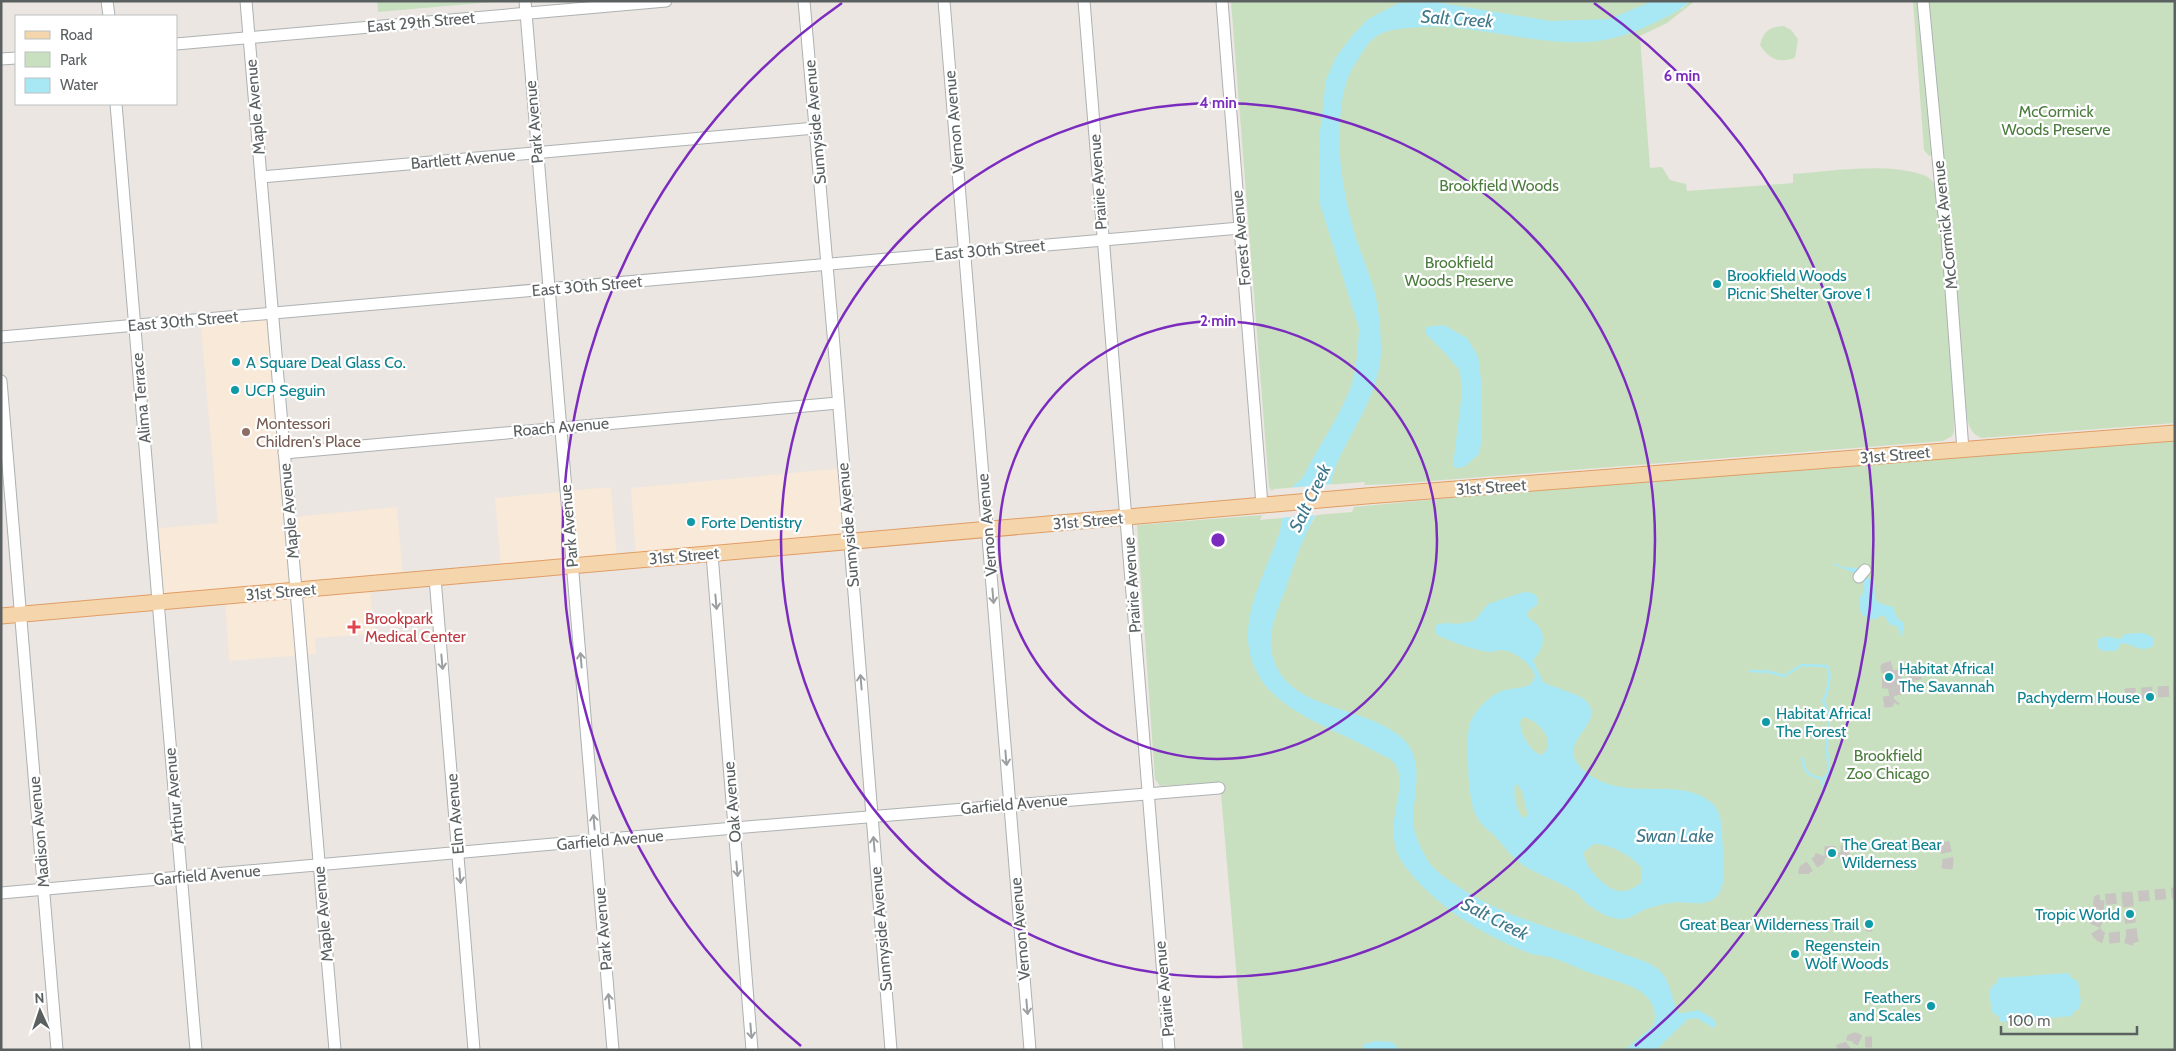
<svg xmlns="http://www.w3.org/2000/svg" width="2176" height="1051" viewBox="0 0 2176 1051" font-family="Cabin,sans-serif">
<style>
.commercial{fill:#f9e9d8}
.green{fill:#c9e0c0}
.water{fill:#a8e8f5;fill-rule:evenodd}
.pier{fill:#ebe6e1}
.lines{fill:none;stroke-linecap:round;stroke-linejoin:round}
.stream{stroke:#a8e8f5;stroke-width:2.5}
.minor-tunnel{stroke:#c7c4c1;stroke-width:11;stroke-dasharray:11 5.5;stroke-linecap:butt}
.minor-casing{stroke:#adb1b2;stroke-width:13}
.major-casing{stroke:#e09d65;stroke-width:17}
.minor{stroke:#fff;stroke-width:11}
.major{stroke:#f5d6ac;stroke-width:15}
.oneway{stroke:#9c9fa0}
.ring{fill:none;stroke:#7b2cbf;stroke-width:2.5}
.culture-dot{fill:#0f9aa8;stroke:#fff;stroke-width:2}
.education-dot{fill:#8d6e63;stroke:#fff;stroke-width:2}
.health-dot{fill:#e0444e;stroke:#fff;stroke-width:2}
.labels{text-anchor:middle;dominant-baseline:central;stroke-width:4.5;stroke-linejoin:round;paint-order:stroke}
.street-label{font-size:16px;fill:#5a5f60;stroke:#fff}
.park-label{font-size:16px;fill:#4b7c3d;stroke:#fff}
.culture-label{font-size:16px;fill:#0d838f;stroke:#fff;text-anchor:start}
.education-label{font-size:16px;fill:#785e54;stroke:#fff;text-anchor:start}
.health-label{font-size:16px;fill:#be3a42;stroke:#fff;text-anchor:start}
.water-label{font-size:18px;font-style:italic;fill:#3f788b;stroke:#fff}
.centre{fill:#7b2cbf;stroke:#fff;stroke-width:2.5}
.ring-label{font-size:15px;text-anchor:middle;font-weight:bold;fill:#7b2cbf;stroke:#fff;stroke-width:4.5;stroke-linejoin:round;paint-order:stroke}
</style>
<rect width="100%" height="100%" fill="#ebe6e1"/>
<g class="commercial">
<path d="M267,309L293,587L155,600L149,529L218,523L200,315Z"/>
<path d="M847,468L853,538L636,558L631,488Z"/>
<path d="M611,487L617,559L501,570L495,498Z"/>
<path d="M397,507L403,578L299,586L293,517Z"/>
<path d="M370,588L375,634L315,638L316,654L229,661L225,600Z"/>
</g>
<g class="green">
<path d="M377,1H504L378,12Z"/>
<path d="M1231,1H1653L1638,8L1682,9L1690,1H1695L1667,23L1640,36L1650,168L1662,167L1670,180L1686,184L1687,191L1793,183V174C1830,171 1888,162 1923,175C1928,176 1932,181 1935,184C1947,266 1954,349 1954,431L1952,436L1943,441L1393,484L1364,485L1365,482L1274,489L1272,491L1269,487Z"/>
<path d="M1913,1H1919L1933,155L1929,156L1924,150Z"/>
<path d="M1926,1H2175V423L1982,438C1969,434 1967,420 1966,408L1953,244Z"/>
<path d="M1784,26L1791,30L1798,39L1795,58C1778,63 1770,60 1760,45C1764,31 1769,27 1784,26Z"/>
<path d="M2175,441V1050H1243L1220,782L1160,786L1155,779L1137,525L1262,515L1260,520L1281,518L1307,531L1316,515L1352,512L1354,507L1551,488Z"/>
</g>
<g class="water">
<path d="M1653,1H1690C1680,11 1668,16 1656,22C1635,32 1612,41 1588,42C1533,45 1478,25 1423,27C1408,28 1389,28 1377,36C1368,41 1362,53 1357,61C1344,80 1342,98 1340,121C1337,160 1345,201 1356,238C1361,253 1367,268 1372,283C1379,303 1381,331 1381,353C1379,393 1353,428 1337,463C1334,471 1332,478 1330,485C1324,500 1315,514 1309,528C1299,547 1293,568 1286,588C1279,606 1269,628 1271,648C1280,713 1364,703 1402,738C1426,759 1413,794 1413,821C1414,835 1423,854 1431,865C1439,874 1451,882 1462,889C1512,921 1569,932 1623,954C1634,958 1651,962 1659,970C1671,981 1671,999 1679,1013H1684L1698,1010L1714,1019L1716,1026L1713,1028L1697,1018L1688,1019L1656,1050H1625L1653,1026C1659,1011 1651,998 1638,990C1623,981 1604,978 1588,972C1576,968 1565,961 1552,958C1545,955 1536,956 1529,953C1483,935 1438,908 1407,869C1375,829 1412,790 1395,764C1390,757 1381,755 1374,751C1339,731 1280,713 1259,676C1231,628 1263,581 1279,534C1283,519 1284,503 1292,488C1294,484 1299,482 1302,478C1307,471 1311,461 1316,453C1328,432 1341,412 1350,389C1357,371 1358,347 1359,328L1319,201L1320,132L1326,80L1336,57L1352,36L1368,19L1399,3L1435,2L1551,21L1609,19Z"/>
<path d="M1444,325L1467,338L1478,356L1481,380L1482,438L1479,454L1464,467L1456,468L1453,466L1462,392L1460,371L1444,352L1426,334V327Z"/>
<path d="M1835,563L1842,567L1858,568L1870,579L1874,580L1875,599L1879,603L1893,607L1897,618L1904,623L1902,636H1899V630L1895,625H1890L1884,615L1871,620L1861,614L1859,599L1864,591V579C1854,571 1844,570 1833,564Z"/>
<path d="M1524,592L1533,593L1538,598L1537,605L1528,611L1527,615C1530,620 1533,620 1536,624C1548,635 1543,650 1533,660L1543,682C1554,688 1582,694 1588,703C1606,727 1545,745 1591,776C1632,802 1681,775 1713,804C1723,813 1722,835 1723,848C1723,862 1727,885 1717,896C1705,909 1685,900 1670,903C1662,904 1653,907 1646,909C1639,912 1631,918 1623,919C1611,920 1594,910 1586,903C1582,899 1579,894 1574,891C1559,882 1542,876 1526,867C1513,859 1504,846 1494,835C1488,830 1480,824 1477,817C1469,803 1468,772 1468,756C1468,747 1467,732 1470,723C1475,710 1492,693 1505,690C1517,687 1533,690 1535,675C1530,663 1515,651 1501,650C1497,650 1494,652 1490,652C1472,650 1453,642 1437,635L1435,630L1437,624L1447,623L1457,624L1474,621L1488,604ZM1524,717C1539,721 1558,742 1542,755C1531,754 1517,729 1521,719ZM1517,784L1522,791L1528,815L1526,817L1523,818C1516,809 1513,796 1515,785ZM1594,844C1610,844 1630,855 1641,867L1642,882C1635,887 1629,892 1620,891C1606,890 1583,866 1584,852Z"/>
<path d="M2138,633H2144L2154,638L2153,646C2140,655 2128,640 2121,644C2119,646 2118,649 2116,651H2103L2098,648L2097,640C2105,634 2112,638 2120,639L2125,634Z"/>
<path d="M2069,973L2071,978L2078,981L2081,1002L2079,1009L2073,1012L2072,1016L2001,1022L1999,1017L1992,1012L1989,992L1992,986L1997,983L1998,978Z"/>
<path d="M1376,1041L1392,1042L1400,1050H1362L1364,1044Z"/>
</g>
<path class="pier" d="M1333,484L1318,515L1278,518L1289,488Z"/>
<g class="lines">
<g class="stream">
<path d="M1750,671L1770,672L1784,676L1802,665L1827,666C1832,675 1828,692 1823,701C1833,716 1826,732 1827,748C1827,757 1829,765 1829,773L1823,779"/>
<path d="M1803,758C1803,772 1809,776 1823,779"/>
<path d="M1823,779L1824,792"/>
<path d="M1878,866L1880,863"/>
</g>
<g class="minor-tunnel">
<path d="M1891,679L1913,677L1916,678L1917,684L1914,687L1899,688"/>
<path d="M1882,683H1888L1886,668L1893,666L1896,678L1900,683L1896,690L1897,698L1894,702"/>
<path d="M2125,694L2175,691"/>
<path d="M1884,702H1889L1888,691L1896,690"/>
<path d="M1944,842L1948,860L1947,869"/>
<path d="M1804,874V870L1819,860L1822,852L1842,851L1846,859"/>
<path d="M2127,896L2132,936L2127,937"/>
<path d="M1866,926H1872"/>
<path d="M2134,943L2133,940C2131,940 2129,938 2126,938C2112,934 2103,946 2094,928L2098,919L2099,900L2175,893"/>
<path d="M1839,1050C1845,1046 1851,1050 1852,1039L1855,1038L1863,1042H1872"/>
</g>
<defs>
<g id="minor">
<path d="M107,1L109,16"/>
<path d="M246,1L335,1050"/>
<path d="M525,1L613,1050"/>
<path d="M804,1L833,334L891,1050"/>
<path d="M944,1L1030,1050"/>
<path d="M1084,1L1169,1050"/>
<path d="M1222,1L1262,505"/>
<path d="M1923,1L1942,200L1947,236L1963,450"/>
<path d="M176,44L666,1"/>
<path d="M1,59L16,58"/>
<path d="M116,104L196,1050"/>
<path d="M261,177L815,128"/>
<path d="M1,337L1240,228"/>
<path d="M1,381L57,1050"/>
<path d="M284,453L838,403"/>
<path d="M712,554L752,1050"/>
<path d="M1859,577L1865,570"/>
<path d="M435,578L474,1050"/>
<path d="M1,893L734,828L1219,788"/>
</g>
<path id="major" d="M1,616L1366,496L2175,433"/>
</defs>
<use href="#minor" class="minor-casing"/>
<use href="#major" class="major-casing"/>
<use href="#minor" class="minor"/>
<use href="#major" class="major"/>
</g>
<defs><path id="oneway-shaft" d="M-6 0H5M1.5-3L5.5 0L1.5 3" fill="none" stroke-width="1.6" stroke-linecap="round" stroke-linejoin="round" transform="scale(1.25)"/></defs>
<g class="oneway">
<use href="#oneway-shaft" transform="translate(993 596) rotate(85)"/>
<use href="#oneway-shaft" transform="translate(716 602) rotate(85)"/>
<use href="#oneway-shaft" transform="translate(581 660) rotate(-95)"/>
<use href="#oneway-shaft" transform="translate(442 662) rotate(85)"/>
<use href="#oneway-shaft" transform="translate(861 682) rotate(-95)"/>
<use href="#oneway-shaft" transform="translate(1006 758) rotate(85)"/>
<use href="#oneway-shaft" transform="translate(594 822) rotate(-95)"/>
<use href="#oneway-shaft" transform="translate(874 844) rotate(-95)"/>
<use href="#oneway-shaft" transform="translate(737 869) rotate(85)"/>
<use href="#oneway-shaft" transform="translate(460 876) rotate(85)"/>
<use href="#oneway-shaft" transform="translate(609 1001) rotate(-95)"/>
<use href="#oneway-shaft" transform="translate(1027 1007) rotate(85)"/>
<use href="#oneway-shaft" transform="translate(751 1031) rotate(85)"/>
</g>
<g class="ring">
<circle cx="1218" cy="540" r="219"/>
<circle cx="1218" cy="540" r="437"/>
<path d="M801 1046A656 656 0 0 1 842 3M1594 3A656 656 0 0 1 1635 1046"/>
</g>
<g class="culture-dot">
<circle cx="1717" cy="284" r="5"/>
<circle cx="236" cy="362" r="5"/>
<circle cx="235" cy="390" r="5"/>
<circle cx="691" cy="522" r="5"/>
<circle cx="1889" cy="677" r="5"/>
<circle cx="2150" cy="697" r="5"/>
<circle cx="1766" cy="722" r="5"/>
<circle cx="1832" cy="853" r="5"/>
<circle cx="2130" cy="914" r="5"/>
<circle cx="1869" cy="924" r="5"/>
<circle cx="1795" cy="954" r="5"/>
<circle cx="1931" cy="1006" r="5"/>
</g>
<circle class="education-dot" cx="246" cy="432" r="5"/>
<path class="health-dot" d="M351.5 619.5h5v5h5v5h-5v5h-5v-5h-5v-5h5z"/>
<g class="labels">
<g class="street-label">
<text transform="translate(421 22) rotate(-5)">East 29th Street</text>
<text transform="translate(255 107) rotate(-95)">Maple Avenue</text>
<text transform="translate(534 122) rotate(-95)">Park Avenue</text>
<text transform="translate(815 122) rotate(-95)">Sunnyside Avenue</text>
<text transform="translate(954 122) rotate(-95)">Vernon Avenue</text>
<text transform="translate(463 159) rotate(-5)">Bartlett Avenue</text>
<text transform="translate(1098 182) rotate(-94)">Prairie Avenue</text>
<text transform="translate(1945 225) rotate(-96)">McCormick Avenue</text>
<text transform="translate(1241 238) rotate(-95)">Forest Avenue</text>
<text transform="translate(990 250) rotate(-5)">East 30th Street</text>
<text transform="translate(587 286) rotate(-5)">East 30th Street</text>
<text transform="translate(183 321) rotate(-5)">East 30th Street</text>
<text transform="translate(141 398) rotate(-95)">Alima Terrace</text>
<text transform="translate(561 427) rotate(-5)">Roach Avenue</text>
<text transform="translate(1895 455) rotate(-5)">31st Street</text>
<text transform="translate(1491 487) rotate(-4)">31st Street</text>
<text transform="translate(289 511) rotate(-95)">Maple Avenue</text>
<text transform="translate(1088 521) rotate(-5)">31st Street</text>
<text transform="translate(848 525) rotate(-95)">Sunnyside Avenue</text>
<text transform="translate(987 525) rotate(-95)">Vernon Avenue</text>
<text transform="translate(569 526) rotate(-95)">Park Avenue</text>
<text transform="translate(684 556) rotate(-5)">31st Street</text>
<text transform="translate(1132 585) rotate(-94)">Prairie Avenue</text>
<text transform="translate(281 592) rotate(-5)">31st Street</text>
<text transform="translate(174 796) rotate(-95)">Arthur Avenue</text>
<text transform="translate(732 802) rotate(-95)">Oak Avenue</text>
<text transform="translate(1014 804) rotate(-5)">Garfield Avenue</text>
<text transform="translate(455 814) rotate(-95)">Elm Avenue</text>
<text transform="translate(39 832) rotate(-95)">Madison Avenue</text>
<text transform="translate(610 840) rotate(-5)">Garfield Avenue</text>
<text transform="translate(207 875) rotate(-5)">Garfield Avenue</text>
<text transform="translate(323 914) rotate(-95)">Maple Avenue</text>
<text transform="translate(603 929) rotate(-95)">Park Avenue</text>
<text transform="translate(881 929) rotate(-95)">Sunnyside Avenue</text>
<text transform="translate(1020 929) rotate(-95)">Vernon Avenue</text>
<text transform="translate(1164 989) rotate(-95)">Prairie Avenue</text>
</g>
<g class="park-label">
<text x="2056" y="111">McCormick<tspan x="2056" dy="18">Woods Preserve</tspan></text>
<text x="1499" y="185">Brookfield Woods</text>
<text x="1459" y="262">Brookfield<tspan x="1459" dy="18">Woods Preserve</tspan></text>
<text x="1888" y="755">Brookfield<tspan x="1888" dy="18">Zoo Chicago</tspan></text>
</g>
<g class="culture-label">
<text x="1727" y="275">Brookfield Woods<tspan x="1727" dy="18">Picnic Shelter Grove 1</tspan></text>
<text x="246" y="362">A Square Deal Glass Co.</text>
<text x="245" y="390">UCP Seguin</text>
<text x="701" y="522">Forte Dentistry</text>
<text x="1899" y="668">Habitat Africa!<tspan x="1899" dy="18">The Savannah</tspan></text>
<text x="2140" y="697" text-anchor="end">Pachyderm House</text>
<text x="1776" y="713">Habitat Africa!<tspan x="1776" dy="18">The Forest</tspan></text>
<text x="1842" y="844">The Great Bear<tspan x="1842" dy="18">Wilderness</tspan></text>
<text x="2120" y="914" text-anchor="end">Tropic World</text>
<text x="1859" y="924" text-anchor="end">Great Bear Wilderness Trail</text>
<text x="1805" y="945">Regenstein<tspan x="1805" dy="18">Wolf Woods</tspan></text>
<text x="1921" y="997" text-anchor="end">Feathers<tspan x="1921" dy="18">and Scales</tspan></text>
</g>
<g class="education-label">
<text x="256" y="423">Montessori<tspan x="256" dy="18">Children's Place</tspan></text>
</g>
<g class="health-label">
<text x="365" y="618">Brookpark<tspan x="365" dy="18">Medical Center</tspan></text>
</g>
<g class="water-label">
<text transform="translate(1457 19) rotate(4)">Salt Creek</text>
<text transform="translate(1310 498) rotate(-64)">Salt Creek</text>
<text x="1675" y="836">Swan Lake</text>
<text transform="translate(1495 919) rotate(27)">Salt Creek</text>
</g>
</g>
<circle cx="1218" cy="540" r="8" class="centre"/>
<g class="ring-label">
<text x="1682" y="81">6 min</text>
<text x="1218" y="108">4 min</text>
<text x="1218" y="326">2 min</text>
</g>
<rect width="2176" height="1051" fill="none" stroke="#5a5f60" stroke-width="5"/>
<rect x="15" y="15" width="162" height="90" fill="#ffffff" stroke="#bdbfbf"/>
<rect x="25" y="31" width="25" height="8" fill="#f5d6ac" stroke="#bdbfbf"/>
<text x="60" y="40" font-size="15" fill="#5a5f60">Road</text>
<rect x="25" y="52" width="25" height="15" fill="#c9e0c0" stroke="#bdbfbf"/>
<text x="60" y="65" font-size="15" fill="#5a5f60">Park</text>
<rect x="25" y="78" width="25" height="15" fill="#a8e8f5" stroke="#bdbfbf"/>
<text x="60" y="90" font-size="15" fill="#5a5f60">Water</text>
<g transform="translate(40 1011) rotate(357)" stroke="#ffffff" stroke-width="4" paint-order="stroke">
<path d="M0-4L9 19L0 12L-9 19Z" fill="#5a5f60"/>
<text y="-8" font-size="14" font-weight="bold" text-anchor="middle" fill="#5a5f60">N</text>
</g>
<path d="M2001 1026v8h136v-8" fill="none" stroke="#5a5f60" stroke-width="2.5"/>
<text x="2008" y="1026" font-size="15" fill="#5a5f60" stroke="#ffffff" stroke-width="4" paint-order="stroke">100 m</text>
</svg>
